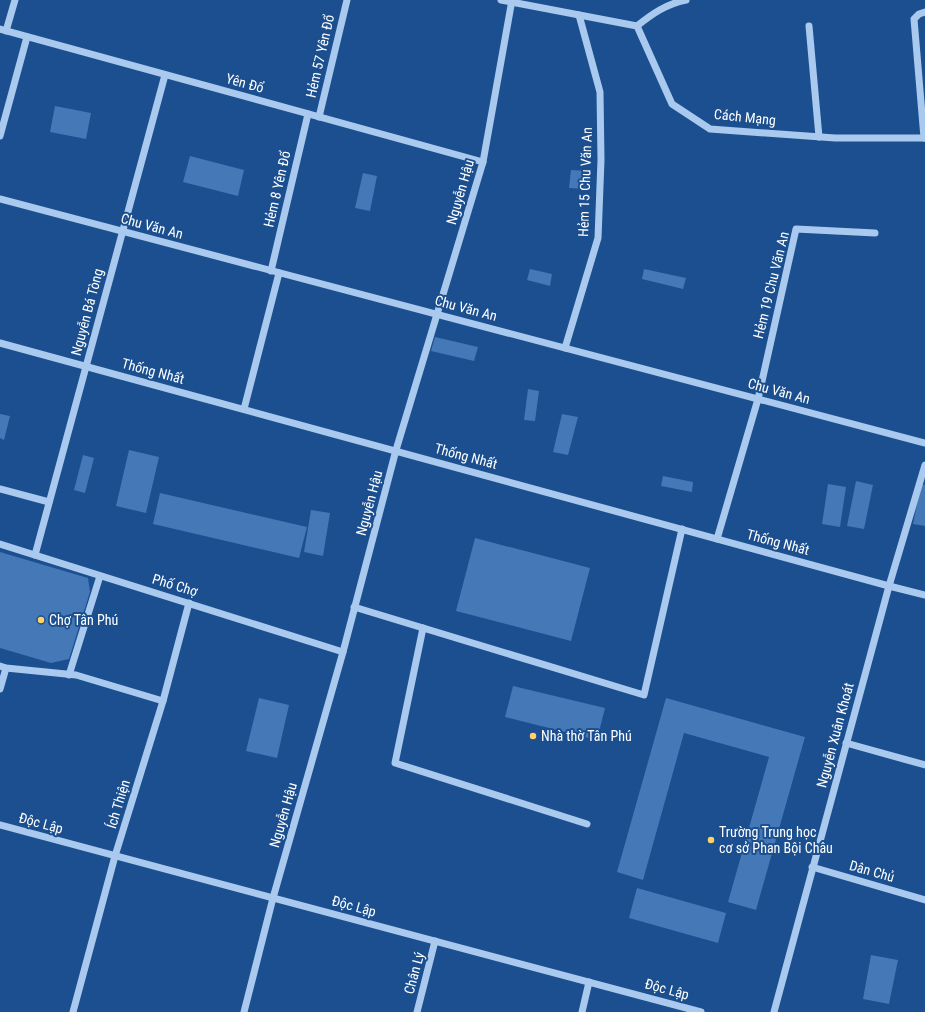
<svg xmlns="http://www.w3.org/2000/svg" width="925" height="1012" viewBox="0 0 925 1012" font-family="'Roboto Condensed',sans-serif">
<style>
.building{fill:#4478b7}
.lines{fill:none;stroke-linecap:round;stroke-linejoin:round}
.minor{stroke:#a9c9ee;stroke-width:7}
.poi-dot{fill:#ffd166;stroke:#1b4f8f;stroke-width:1.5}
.labels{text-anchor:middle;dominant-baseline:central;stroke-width:4;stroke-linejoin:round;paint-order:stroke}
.street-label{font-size:14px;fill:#fff;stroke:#1b4f8f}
.poi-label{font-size:14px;fill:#fff;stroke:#1b4f8f;text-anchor:start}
</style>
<rect width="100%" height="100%" fill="#1b4f8f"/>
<g class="building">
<path d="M55,106L91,113L86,139L50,132Z"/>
<path d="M190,156L244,170L238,196L183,182Z"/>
<path d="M571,170L589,171L587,189L569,188Z"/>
<path d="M363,173L377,176L370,211L355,208Z"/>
<path d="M530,269L552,274L550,286L527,280Z"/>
<path d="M644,269L686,278L683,289L642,279Z"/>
<path d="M435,337L478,347L474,361L431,351Z"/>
<path d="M528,389L539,391L535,421L524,420Z"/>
<path d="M0,414L10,416L4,440L0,438Z"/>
<path d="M562,414L578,417L568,455L553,452Z"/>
<path d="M129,450L159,457L146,513L116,506Z"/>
<path d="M83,455L94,458L85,493L74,490Z"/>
<path d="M663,476L693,482L692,492L661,486Z"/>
<path d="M856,481L873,485L864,529L847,526Z"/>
<path d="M828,484L846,487L840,527L822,524Z"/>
<path d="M921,484L925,485V526L913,524Z"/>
<path d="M160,493L307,527L299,558L153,524Z"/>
<path d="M311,510L330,513L323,556L304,552Z"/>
<path d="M475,538L590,568L571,641L456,611Z"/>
<path d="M0,552L88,578L90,592L69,659L51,663L0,648Z"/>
<path d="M513,686L605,708L597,740L505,717Z"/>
<path d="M259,698L289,705L277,758L246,751Z"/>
<path d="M666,698L805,737L756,910L728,902L769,757L684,733L643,880L617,872Z"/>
<path d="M637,888L726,913L718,943L629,918Z"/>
<path d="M871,955L898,960L889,1004L863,999Z"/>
</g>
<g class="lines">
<g class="minor">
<path d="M501,0L637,26L672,104L710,129L835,138H925"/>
<path d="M637,26C652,14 666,4 686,0"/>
<path d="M809,26L819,137"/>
<path d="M0,29L483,162"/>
<path d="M6,31L15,0"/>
<path d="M319,117L347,0"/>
<path d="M0,136L27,37"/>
<path d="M924,138L914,19L919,14L925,12"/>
<path d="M0,199L925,443"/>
<path d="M271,271L308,114"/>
<path d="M0,343L889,586L925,595"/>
<path d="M565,348L598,238L601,160L600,92L579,15"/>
<path d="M244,409L279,273"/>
<path d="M0,489L49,502"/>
<path d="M717,539L758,399L796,229L875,233"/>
<path d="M0,544L343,652"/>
<path d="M35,555L165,75"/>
<path d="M354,607L644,695L682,529"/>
<path d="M423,628L395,763L587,824"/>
<path d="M0,666L6,668L76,675L163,701"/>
<path d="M69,675L100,576"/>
<path d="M0,689L6,668"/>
<path d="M846,743L925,765"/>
<path d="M0,825L701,1012"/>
<path d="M812,867L925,900"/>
<path d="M73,1012L115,856L163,701L189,603"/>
<path d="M244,1012L273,898L343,652L396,450L483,162L512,0"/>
<path d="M417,1012L435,941"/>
<path d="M582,1012L589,982"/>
<path d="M774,1012L889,586L925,465"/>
</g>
</g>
<g class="poi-dot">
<circle cx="41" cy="620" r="4"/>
<circle cx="533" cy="736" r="4"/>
<circle cx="711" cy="840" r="4"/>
</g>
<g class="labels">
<g class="street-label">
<text transform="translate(320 56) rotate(-77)">Hẻm 57 Yên Đổ</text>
<text transform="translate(245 83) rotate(15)">Yên Đổ</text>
<text transform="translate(745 117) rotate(6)">Cách Mạng</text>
<text transform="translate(585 182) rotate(-88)">Hẻm 15 Chu Văn An</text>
<text transform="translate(277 189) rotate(-77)">Hẻm 8 Yên Đổ</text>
<text transform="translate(460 192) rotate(-74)">Nguyễn Hậu</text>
<text transform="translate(152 226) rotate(15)">Chu Văn An</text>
<text transform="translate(771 285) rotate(-76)">Hẻm 19 Chu Văn An</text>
<text transform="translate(466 308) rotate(15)">Chu Văn An</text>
<text transform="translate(87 312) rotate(-75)">Nguyễn Bá Tòng</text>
<text transform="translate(153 371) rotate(15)">Thống Nhất</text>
<text transform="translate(779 391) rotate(15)">Chu Văn An</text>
<text transform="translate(466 456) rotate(15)">Thống Nhất</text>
<text transform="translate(369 503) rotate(-75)">Nguyễn Hậu</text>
<text transform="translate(778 542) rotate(15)">Thống Nhất</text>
<text transform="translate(175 585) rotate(17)">Phố Chợ</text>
<text transform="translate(835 735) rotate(-75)">Nguyễn Xuân Khoát</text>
<text transform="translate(118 804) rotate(-73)">Ích Thiện</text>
<text transform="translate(283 815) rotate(-74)">Nguyễn Hậu</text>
<text transform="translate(41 823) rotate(15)">Độc Lập</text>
<text transform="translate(872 871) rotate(16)">Dân Chủ</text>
<text transform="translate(354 906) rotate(15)">Độc Lập</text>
<text transform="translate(414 973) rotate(-75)">Chân Lý</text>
<text transform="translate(667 989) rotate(15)">Độc Lập</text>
</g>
<g class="poi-label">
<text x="49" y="620">Chợ Tân Phú</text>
<text x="541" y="736">Nhà thờ Tân Phú</text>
<text x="719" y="832">Trường Trung học<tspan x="719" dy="16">cơ sở Phan Bội Châu</tspan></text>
</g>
</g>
</svg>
